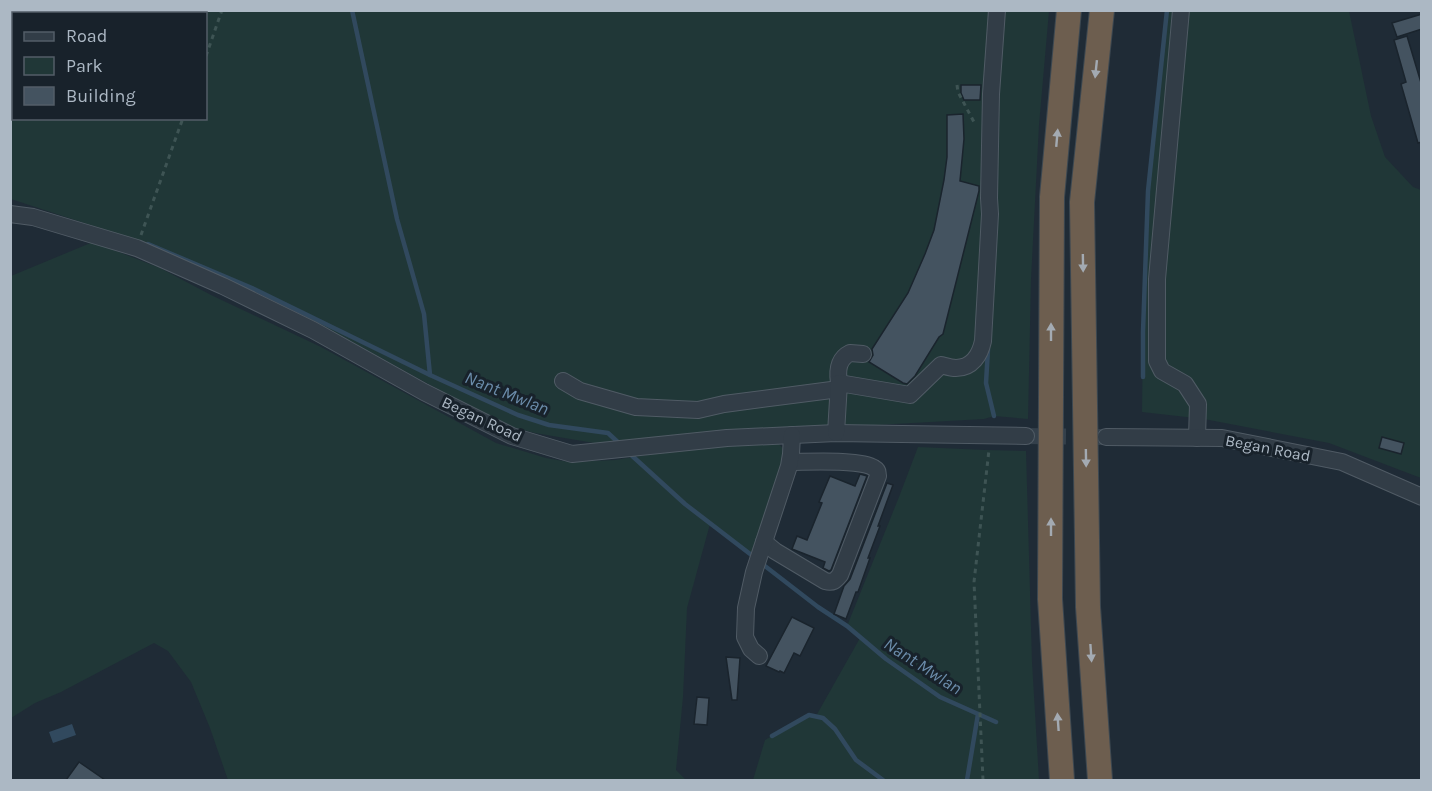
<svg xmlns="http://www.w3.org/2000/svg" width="1432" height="791" viewBox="0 0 1432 791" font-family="Karla,sans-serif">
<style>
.green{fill:#203737;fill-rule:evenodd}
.water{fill:#31495e}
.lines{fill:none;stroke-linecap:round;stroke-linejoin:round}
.stream{stroke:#31495e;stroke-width:4.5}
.building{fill:#445360;stroke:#1a242d;stroke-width:1.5}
.minor-tunnel{stroke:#34404b;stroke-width:16;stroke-dasharray:16 8;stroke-linecap:butt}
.minor-casing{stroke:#505b65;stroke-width:18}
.highway-casing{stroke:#3d4851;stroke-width:26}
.path{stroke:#3e5454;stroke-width:3;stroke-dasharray:4.5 4.5;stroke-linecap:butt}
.minor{stroke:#323d47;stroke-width:16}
.highway{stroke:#6d5e4f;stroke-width:24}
.oneway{fill:#a3aab2}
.labels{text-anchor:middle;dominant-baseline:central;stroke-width:6;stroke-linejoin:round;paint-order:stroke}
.street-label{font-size:16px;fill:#acb8c4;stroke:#18222b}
.water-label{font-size:18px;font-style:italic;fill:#6b8caa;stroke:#18222b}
</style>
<rect width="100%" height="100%" fill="#1f2b36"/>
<g class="green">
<path d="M10,11H1049L1039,125L1031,279L1028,419L994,416L984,419L787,430L600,444L535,433L502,424L252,288L148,244L11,199ZM14,14H206V118H14Z"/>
<path d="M1167,11H1349L1371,116L1385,157L1413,187L1421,190V478L1329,443L1204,419L1142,412L1143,332L1148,191Z"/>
<path d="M93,242L160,268L211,295L321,347L496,443L546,458L569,462L615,460L677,450L778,443L788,454L755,558L710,524L687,608L683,697L676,770L686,780H228L210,728L191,682L168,651L154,643L61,692L35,703L11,718V276Z"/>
<path d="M918,447L985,450L1026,451L1032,662L1039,780H753L765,740L809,715L816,716L860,638L847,626L899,497Z"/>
</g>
<path class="water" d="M72,724L76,735L53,743L49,732Z"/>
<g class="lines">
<g class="stream">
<path d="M352,10L397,219L424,314L430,375L518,415L549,425L608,433L621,445"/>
<path d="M148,244L252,288L430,375"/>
<path d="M988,349L986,383L994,416"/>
<path d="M1143,377V332L1148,191L1167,10"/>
<path d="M629,453L685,504L754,557"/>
<path d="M761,563L818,607L847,626L886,659L940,697L996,722"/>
<path d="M772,736L809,715L823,718L835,729L856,760L883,780"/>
<path d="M967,780L978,714"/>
</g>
</g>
<g class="building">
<path d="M1422,14V29L1397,37L1392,23Z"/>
<path d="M1407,36L1422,86V142L1418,143L1401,84L1406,82L1394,40Z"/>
<path d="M961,85H981L980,100H964L961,93Z"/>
<path d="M963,114L964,139L960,181L979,186V191L943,334L939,337L915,376L907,384L903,383L869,362L873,355L872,349L908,293L925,254L934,230L944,180L947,157V115Z"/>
<path d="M1382,437L1404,443L1401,454L1379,448Z"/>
<path d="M860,474L867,476L831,570L829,571L823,568L825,562L792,549L797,536L807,540L822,503L819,502L830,476L855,486Z"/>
<path d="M887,483L893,485L878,526H880L868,558H870L858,592H856L846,619L834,614L844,586L850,579Z"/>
<path d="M792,617L814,628L800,656L794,653L784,673L780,671L779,672L766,666Z"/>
<path d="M726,657L740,658L737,700H732Z"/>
<path d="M697,697L709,698L707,725L694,724Z"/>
<path d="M79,762L105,780H66Z"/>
</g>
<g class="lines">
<path class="minor-tunnel" d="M1026,436L1106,437"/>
<defs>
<g id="minor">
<path d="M1181,10L1157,279V361L1162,371L1185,384L1198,404L1197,438"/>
<path d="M10,214L33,217L137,248L223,286L313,330L424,392L512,436L572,454L727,438L836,433L1026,436"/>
<path d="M563,381L580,391L636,407L698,410L724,404L839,389"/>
<path d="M839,383C837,370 838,359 850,353L863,354"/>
<path d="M836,433L839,383L910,395L941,365C945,366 951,368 956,368C972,368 980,355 983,341L990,214L989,198L991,94L997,10"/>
<path d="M1106,437L1222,438L1342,462L1422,497"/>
<path d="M764,542L775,551L825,581C833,583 835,581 840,575L878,476C877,471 879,471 874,468C861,459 808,462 790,462"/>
<path d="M759,656L751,649L745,637L746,608L754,572L789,466L791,454L792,435"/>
</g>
<g id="highway">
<path d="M1062,780L1050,599L1052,197L1069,10"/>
<path d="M1100,780L1088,607L1082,202L1102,10"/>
</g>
</defs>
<use href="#minor" class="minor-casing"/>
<use href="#highway" class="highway-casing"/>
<g class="path">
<path d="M206,56L222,10"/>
<path d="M957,85L958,92L975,124"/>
<path d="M141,235L183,118"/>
<path d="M983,780L974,582L989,450"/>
</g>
<use href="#minor" class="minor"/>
<use href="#highway" class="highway"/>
</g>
<defs><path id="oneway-solid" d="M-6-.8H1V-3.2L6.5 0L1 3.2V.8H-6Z" transform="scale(1.5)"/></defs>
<g class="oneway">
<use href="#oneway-solid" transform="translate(1096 69) rotate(96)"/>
<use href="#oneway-solid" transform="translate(1057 138) rotate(-85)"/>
<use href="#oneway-solid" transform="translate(1083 263) rotate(89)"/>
<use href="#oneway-solid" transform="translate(1051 332) rotate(-90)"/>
<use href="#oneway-solid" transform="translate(1086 458) rotate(89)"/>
<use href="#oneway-solid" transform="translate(1051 527) rotate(-90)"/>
<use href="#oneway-solid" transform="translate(1091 653) rotate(86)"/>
<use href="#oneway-solid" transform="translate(1058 722) rotate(-94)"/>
</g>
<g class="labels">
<g class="street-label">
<text transform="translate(482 419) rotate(25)">Began Road</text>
<text transform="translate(1268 448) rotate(11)">Began Road</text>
</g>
<g class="water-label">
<text transform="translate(507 393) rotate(22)">Nant Mwlan</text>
<text transform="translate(923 666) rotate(33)">Nant Mwlan</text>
</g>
</g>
<rect width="1432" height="791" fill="none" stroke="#acb8c4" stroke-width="24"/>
<rect x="12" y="12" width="195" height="108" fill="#18222b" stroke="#535e68" stroke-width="1.5"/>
<rect x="24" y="32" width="30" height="9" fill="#323d47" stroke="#535e68" stroke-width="1.5"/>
<text x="66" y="42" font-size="18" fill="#acb8c4">Road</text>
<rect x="24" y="57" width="30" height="18" fill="#203737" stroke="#535e68" stroke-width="1.5"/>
<text x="66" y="72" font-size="18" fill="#acb8c4">Park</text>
<rect x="24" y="87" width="30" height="18" fill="#445360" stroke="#535e68" stroke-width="1.5"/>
<text x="66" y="102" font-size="18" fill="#acb8c4">Building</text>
</svg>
